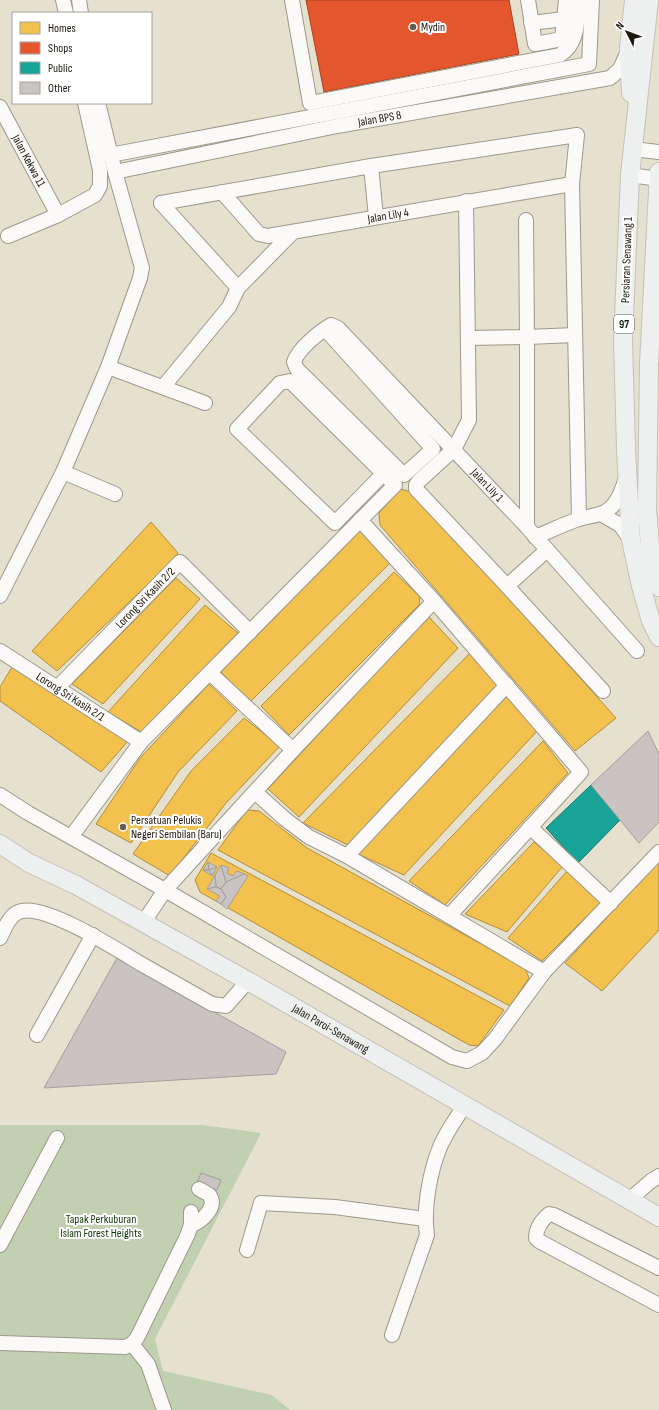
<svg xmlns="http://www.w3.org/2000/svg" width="659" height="1410" viewBox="0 0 659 1410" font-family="'Sofia Sans Condensed',sans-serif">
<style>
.green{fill:#c0d0b1}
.homes{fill:#f2c14e;stroke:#b28e3a}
.shops{fill:#e4572e;stroke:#a84424}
.public{fill:#17a398;stroke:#18796e}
.building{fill:#c9c4c1;stroke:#a39f9b}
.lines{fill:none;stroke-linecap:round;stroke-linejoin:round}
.minor-casing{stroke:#9d998b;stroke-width:16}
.major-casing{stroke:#c4c1b9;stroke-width:20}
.minor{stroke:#fbfaf8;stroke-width:14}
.major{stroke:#eeefef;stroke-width:18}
.poi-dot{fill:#635e51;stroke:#fff;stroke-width:1.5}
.labels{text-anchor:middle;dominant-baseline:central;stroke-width:4;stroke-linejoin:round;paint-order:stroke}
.shield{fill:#fff;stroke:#605d56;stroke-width:1}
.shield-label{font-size:11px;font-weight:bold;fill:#1c180d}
.poi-label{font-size:12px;fill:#1c180d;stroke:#fff;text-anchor:start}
.street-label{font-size:12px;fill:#1c180d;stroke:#fff}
.park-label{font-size:12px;fill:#113609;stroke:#fff}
</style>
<rect width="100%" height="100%" fill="#e6e0ce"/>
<path class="green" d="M0,1125H202L261,1133L155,1339L163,1371L272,1395L290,1410H0Z"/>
<g class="homes">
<path d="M401,489L414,493L616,718L575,751L380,525L379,513Z"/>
<path d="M151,522L178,553L166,567L57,671L32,651Z"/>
<path d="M360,531L390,563L250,702L221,672Z"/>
<path d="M394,572L420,597L419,605L289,735L261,706Z"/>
<path d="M176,578L200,599L103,704L72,684Z"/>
<path d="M205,605L238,633L143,733L108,712Z"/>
<path d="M428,616L458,648L299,817L268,789Z"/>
<path d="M470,653L498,684L348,845L303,823Z"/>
<path d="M12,667L128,741L101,772L0,701V687Z"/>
<path d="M209,684L237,711L178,772L131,843L96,824L140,758Z"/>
<path d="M507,696L538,730L404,875L358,854Z"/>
<path d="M244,718L280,746L226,803L170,876L133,854L191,771Z"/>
<path d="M543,741L568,773L445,905L409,881Z"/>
<path d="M247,810L259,811L307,848L525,968L529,978L510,1006L218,850Z"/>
<path d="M534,842L563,866L507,932L465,914Z"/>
<path d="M211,853L504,1010L478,1046L469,1045L200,892L195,880Z"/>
<path d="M659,861V930L602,991L565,963Z"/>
<path d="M568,870L602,901L542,961L508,938Z"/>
</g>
<path class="shops" d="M306,0H509L519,54L324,92Z"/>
<path class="public" d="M591,785L620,820L578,863L546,828Z"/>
<g class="building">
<path d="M648,731L659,754V822L639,843L591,785Z"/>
<path d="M208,862L209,870H203Z"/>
<path d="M208,862L217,867L209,870Z"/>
<path d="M221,865L226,882L221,889L216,887L215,875Z"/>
<path d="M221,865L229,868L227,873L233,876L237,871L244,874L226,882Z"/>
<path d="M217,867L212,876L209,870Z"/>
<path d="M203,870H209L212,876Z"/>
<path d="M244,874L248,876L227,909L221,904L226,897L221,889L226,882Z"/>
<path d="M215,875L216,887L207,889Z"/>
<path d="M216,887L221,889L226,897L221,904L216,901L220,896L207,889Z"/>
<path d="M117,958L286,1052L276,1074L44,1088Z"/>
<path d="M201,1173L221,1180L217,1190L197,1183Z"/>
</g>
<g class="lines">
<defs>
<g id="minor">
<path d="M63,0L66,13"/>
<path d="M79,0L81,13"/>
<path d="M292,0L310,103L560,55C579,43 577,20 579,0"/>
<path d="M528,0L535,44L562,39L566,0"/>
<path d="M531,23L564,19"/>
<path id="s1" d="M0,107L58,215"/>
<path d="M633,149L659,152"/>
<path d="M110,155L589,64L592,0"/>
<path d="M371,166L376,217"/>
<path id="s2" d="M115,172L337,126L610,78L620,69L628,51"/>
<path d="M630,175L659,179"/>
<path id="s3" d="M222,192L259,234L268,236L572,184"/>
<path d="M466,201L469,420L454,449L419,481L416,485V489L507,586L603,691"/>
<path d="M161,203L371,166L577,135L572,184L579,519"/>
<path d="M161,203L238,288"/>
<path d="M8,236L58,215L95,195L100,186V170L85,103"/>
<path id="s4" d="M325,329L433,449L404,475L297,369L294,362C298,349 319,332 331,325L338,328L527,527L637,651"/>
<path d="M469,338L527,337L526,220"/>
<path d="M108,367L205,403"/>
<path d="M163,387L229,307L238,288L293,232"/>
<path d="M63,472L115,494"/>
<path d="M601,514L620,525L631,540"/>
<path d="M360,520L434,601L581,772L449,916"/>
<path d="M527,527V337L575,335"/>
<path d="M535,537C550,531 564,524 579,519C586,517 593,516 600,514C616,509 621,493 626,478"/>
<path d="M507,586L547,550"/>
<path d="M0,596L63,472L108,367L140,278L142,268L115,172L98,103"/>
<path id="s5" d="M0,651L141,742"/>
<path d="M210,673L293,750"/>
<path id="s6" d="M57,688L180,562L250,632"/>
<path d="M255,792L285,819L309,837L347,856L544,972"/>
<path d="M0,795L28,813L165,890L452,1057L467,1061L482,1053L495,1039L544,972L659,852"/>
<path d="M530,827L611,903"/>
<path d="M71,837L141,742L395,485L290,381L280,383L237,429L335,523L384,473"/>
<path d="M347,856L507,685"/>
<path d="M143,923L165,890L293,750L434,601"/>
<path d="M0,938C5,928 10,913 22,911C48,905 119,951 143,965C166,978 189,991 212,1004L226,1006L248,981"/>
<path d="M37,1035L93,935"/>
<path d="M629,1200L651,1181L659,1176"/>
<path d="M191,1225C201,1222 217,1208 210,1196C208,1193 202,1191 199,1189"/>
<path d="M0,1245L57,1138"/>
<path d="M247,1250L261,1203L335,1207L425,1219"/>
<path d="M659,1268L554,1215L549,1214C542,1220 536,1229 536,1238L539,1241L659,1305"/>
<path d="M392,1335L427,1235C423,1209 430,1171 440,1147C446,1132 457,1118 465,1104"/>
<path d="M0,1343L125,1347L132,1344L137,1338L187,1236L191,1225V1212"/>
<path d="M132,1344L148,1364L164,1410"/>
</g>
<g id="major">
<path d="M649,0L630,175L623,341L626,449L631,540L641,586L651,621L659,637"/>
<path d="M631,93L629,48L634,0"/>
<path d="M659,172L649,364L647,509L650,545L656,579L659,587"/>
<path id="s7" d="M0,844L29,863L76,885L248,981L659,1217"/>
</g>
</defs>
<use href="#minor" class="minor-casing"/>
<use href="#major" class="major-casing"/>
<use href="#minor" class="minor"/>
<use href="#major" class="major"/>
</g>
<g class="poi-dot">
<circle cx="413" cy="27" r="4"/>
<circle cx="123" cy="827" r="4"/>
</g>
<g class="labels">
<rect class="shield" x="614" y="315" width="20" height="18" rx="3"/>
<g class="shield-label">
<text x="624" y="324">97</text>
</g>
<g class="poi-label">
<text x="421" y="27">Mydin</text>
<text x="131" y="820">Persatuan Pelukis<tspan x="131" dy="14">Negeri Sembilan (Baru)</tspan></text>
</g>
<g class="street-label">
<text stroke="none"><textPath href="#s2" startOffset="270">Jalan BPS 8</textPath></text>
<text stroke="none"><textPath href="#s1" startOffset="61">Jalan Kekwa 11</textPath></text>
<text stroke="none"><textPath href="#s3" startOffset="187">Jalan Lily 4</textPath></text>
<text transform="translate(627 260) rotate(-88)">Persiaran Senawang 1</text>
<text stroke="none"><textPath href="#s4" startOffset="636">Jalan Lily 1</textPath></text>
<text stroke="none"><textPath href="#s6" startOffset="126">Lorong Sri Kasih 2/2</textPath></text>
<text stroke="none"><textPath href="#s5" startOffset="84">Lorong Sri Kasih 2/1</textPath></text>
<text stroke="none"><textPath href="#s7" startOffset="379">Jalan Paroi-Senawang</textPath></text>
</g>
<g class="park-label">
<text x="101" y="1219">Tapak Perkuburan<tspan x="101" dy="14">Islam Forest Heights</tspan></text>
</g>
</g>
<rect x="12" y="12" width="140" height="92" fill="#ffffff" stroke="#a4a39e"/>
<rect x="20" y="22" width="20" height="12" fill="#f2c14e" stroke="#a4a39e"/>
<text x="48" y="32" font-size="12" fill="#1c180d">Homes</text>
<rect x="20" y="42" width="20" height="12" fill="#e4572e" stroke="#a4a39e"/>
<text x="48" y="52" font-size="12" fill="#1c180d">Shops</text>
<rect x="20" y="62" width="20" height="12" fill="#17a398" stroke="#a4a39e"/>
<text x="48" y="72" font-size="12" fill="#1c180d">Public</text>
<rect x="20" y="82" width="20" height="12" fill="#c9c4c1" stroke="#a4a39e"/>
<text x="48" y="92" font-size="12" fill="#1c180d">Other</text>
<g transform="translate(627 32) rotate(312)" stroke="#ffffff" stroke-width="3" paint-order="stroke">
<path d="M0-3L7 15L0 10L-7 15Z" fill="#1c180d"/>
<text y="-6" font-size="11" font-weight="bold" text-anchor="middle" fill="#1c180d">N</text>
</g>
</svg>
